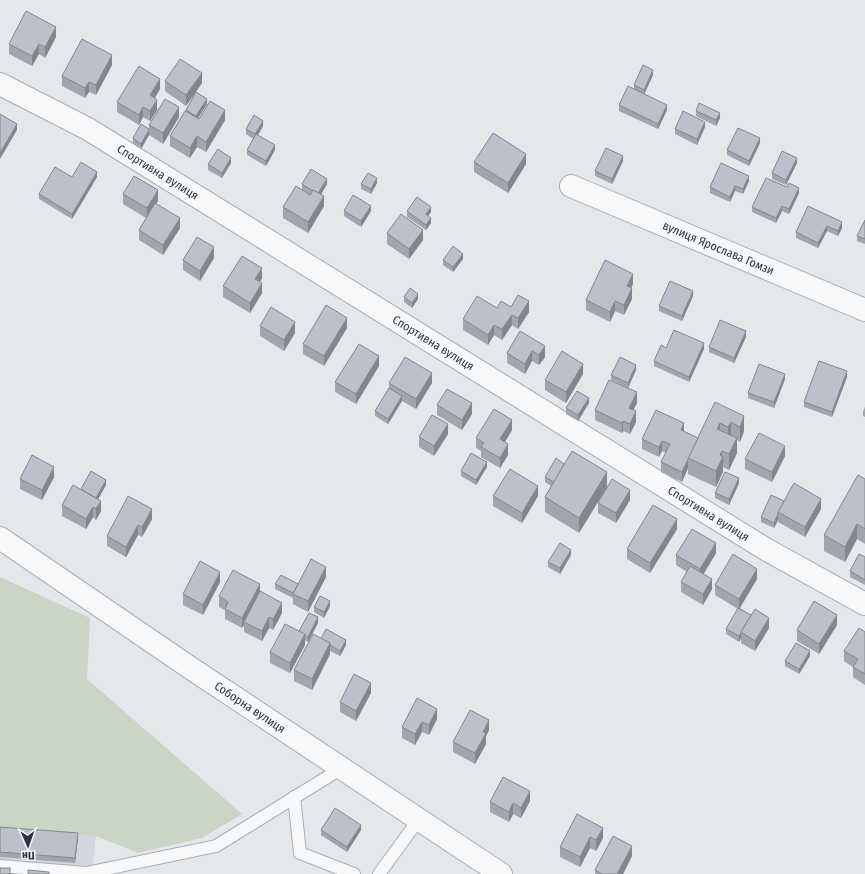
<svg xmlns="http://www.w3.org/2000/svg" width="865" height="874" viewBox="0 0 865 874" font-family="'Fira Sans Condensed',sans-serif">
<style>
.built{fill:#d2d6de}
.green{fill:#c9d6c5}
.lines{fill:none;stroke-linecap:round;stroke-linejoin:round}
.lane-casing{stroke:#a9aeb7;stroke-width:14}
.street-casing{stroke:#a9aeb7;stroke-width:24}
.lane{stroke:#f7f8fa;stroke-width:12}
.street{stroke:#f7f8fa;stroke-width:22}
.wall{fill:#a1a5ae}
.shaded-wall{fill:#83868d}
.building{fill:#bbc0ca;stroke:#83868d}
.labels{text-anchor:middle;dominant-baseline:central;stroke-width:3;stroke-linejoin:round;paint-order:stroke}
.street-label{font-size:12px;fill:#2b3445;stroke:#f4f6f9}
</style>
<rect width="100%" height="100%" fill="#e4e7ec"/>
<path class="built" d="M0,829L96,836L92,874H0Z"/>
<path class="green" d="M0,577L90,618L87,679L242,814L202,838L138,853L96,836L0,829Z"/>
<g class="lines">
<defs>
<g id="lane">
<path d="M294,797L300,853L354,874"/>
<path d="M0,866L86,873"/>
<path d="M86,874V873L216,846L342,768"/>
<path d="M379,874L419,819"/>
</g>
<g id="street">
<path id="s1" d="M0,84L88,129L767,550L865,604"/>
<path id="s2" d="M571,186L865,310"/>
<path id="s3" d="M0,538L192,669L501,874"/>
</g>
</defs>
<use href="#lane" class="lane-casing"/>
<use href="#street" class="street-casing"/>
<use href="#lane" class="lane"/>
<use href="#street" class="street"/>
</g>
<g class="wall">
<path d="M56,37L45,58L39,54L32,66L9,54V44Z"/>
<path d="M112,65L96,95L89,92L85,98L62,86V76Z"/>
<path d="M653,75L644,94L667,110L658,129L619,111V105L634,89V85Z"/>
<path d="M165,81L202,83L186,106L165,91Z"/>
<path d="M160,89L155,98L157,110L150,121L143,117L139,125L117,112V102Z"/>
<path d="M207,104L198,118L199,119L225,120L206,152L197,147L190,158L170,146V136L186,110Z"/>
<path d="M696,111L720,118L716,126L696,116Z"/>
<path d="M179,117L163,144L149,135L141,149L133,143V138L149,129V125Z"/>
<path d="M263,126L258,135L275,150L266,166L247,155V150L253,139L246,134V129Z"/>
<path d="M705,127L697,145L675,134V129Z"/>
<path d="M760,143L749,166L727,155V150Z"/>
<path d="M623,161L612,184L595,176V171Z"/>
<path d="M474,162L526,164L508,193L474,172Z"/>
<path d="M231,163L222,178L208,170V164Z"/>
<path d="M797,163L786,185L772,179V173Z"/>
<path d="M72,177H97L72,219L39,199V194Z"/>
<path d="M749,181L743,194L735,191L730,202L710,193V187Z"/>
<path d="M377,183L371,194L361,189V184Z"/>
<path d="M302,184H327L321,195L324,206L308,233L283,218V207L302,189Z"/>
<path d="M799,193L789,214L782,211L776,223L752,212V207Z"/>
<path d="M123,194L158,201L156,204L180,228L163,255L139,240V230L146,218L123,204Z"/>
<path d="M344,211H371L361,227L344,216Z"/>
<path d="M407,211L431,212L428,216L431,223L426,230L407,217Z"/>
<path d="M865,220V244L857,241V236Z"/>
<path d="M842,222V228L838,236L827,231L818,248L796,238V232Z"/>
<path d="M387,233L423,240L409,259L387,244Z"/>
<path d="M214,258L200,281L183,270V260Z"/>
<path d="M463,259L453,272L443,265V260Z"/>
<path d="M262,278L260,282L262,293L250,313L223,297V286Z"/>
<path d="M633,284L631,288L632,299L624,315L615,311L610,322L586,310V300Z"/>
<path d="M693,296L682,321L659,311V306Z"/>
<path d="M404,297L418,299L412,308L404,302Z"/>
<path d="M511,307L529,312L518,329L512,325L502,340L494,335L488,345L463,330V319L497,308Z"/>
<path d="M260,326L295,333L284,351L260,336Z"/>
<path d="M347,328L324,366L303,354V344Z"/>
<path d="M520,331L545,357L539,365L532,361L525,374L507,363V353Z"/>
<path d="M746,337L734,363L709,352V347Z"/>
<path d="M666,348L704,349L689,382L654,366V361Z"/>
<path d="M379,366L356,404L335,392V382Z"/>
<path d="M636,370L628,388L611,380V375Z"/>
<path d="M583,374L566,403L545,390V380Z"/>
<path d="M847,377L832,417L804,407V402Z"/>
<path d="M785,379L774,408L748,398V393Z"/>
<path d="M389,383H432L416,409L402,401L388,424L375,416V411L389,388Z"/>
<path d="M715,402L744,431L740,442L737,440V453L729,470L723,467V472L716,487L688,474V468L682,482L661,472V462L666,453L662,451L659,457L642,449V439L684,431L698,439Z"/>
<path d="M589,403L578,421L566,414V408Z"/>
<path d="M637,403L633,410L636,422L630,434L623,431L622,433L595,420V410Z"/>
<path d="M437,405L472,414L462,430L437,415Z"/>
<path d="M865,407V417L863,416V411Z"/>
<path d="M512,430L505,442L508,455L500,468L481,457V451L476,448V438Z"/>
<path d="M448,434L434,456L419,447V437Z"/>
<path d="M785,456L772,482L745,469V459Z"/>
<path d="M487,467L476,485L461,476V471Z"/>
<path d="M54,477L42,500L20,489V479Z"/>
<path d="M545,477L607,487L579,533L545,512V497L551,486L545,482Z"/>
<path d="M865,479V544L857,539L845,562L824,551V535Z"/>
<path d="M739,483L729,505L715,498V493Z"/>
<path d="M106,485L98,499L101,511L96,520L93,517L86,529L62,516V505L81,489Z"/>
<path d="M493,496H538L522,523L493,506Z"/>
<path d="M630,500L616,523L598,513V503Z"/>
<path d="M784,501L821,509L805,537L778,522V520L774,528L761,522V517Z"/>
<path d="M152,519L142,537L138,535L126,557L107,546V536Z"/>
<path d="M677,529L650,573L627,559V549Z"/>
<path d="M716,553L703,574L712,589L703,605L681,592V582L687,572L676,565V555Z"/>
<path d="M571,555L560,574L548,567V562Z"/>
<path d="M865,557V585L850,577V571Z"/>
<path d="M326,577L308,612L293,604V598L275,589V584H298Z"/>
<path d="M757,579L740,608L769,628L755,651L741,643V638L739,642L726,634V629L738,609L715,595V585Z"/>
<path d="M220,582L203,615L183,605V594Z"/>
<path d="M260,591L282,613L273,630L269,628L262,641L244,632V625L242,628L225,619V610L219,607V596Z"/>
<path d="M330,606L324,618L314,612V607Z"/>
<path d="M318,623L308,642L305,640V645L290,673L270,663V652L299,631Z"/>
<path d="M837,625L819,654L797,641V630Z"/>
<path d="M865,632V685L853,677V667L844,661V651Z"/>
<path d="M321,639L346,645L340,656L330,651V654L312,690L294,681V670Z"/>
<path d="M810,656L799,674L785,666V661Z"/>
<path d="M371,693L356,721L340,712V702Z"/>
<path d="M417,698L437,719L429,735L422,732L415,745L402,738V727Z"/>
<path d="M489,730L486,736V744L475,764L453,752V742Z"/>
<path d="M530,801L521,818L513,814L509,822L490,812V802Z"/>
<path d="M577,814L603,838L596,851L590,848L580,867L560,857V847Z"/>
<path d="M0,827L78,838L75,863L0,857Z"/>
<path d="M321,830H361L347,852L321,835Z"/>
<path d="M632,856L623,874H595V870Z"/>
</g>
<g class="shaded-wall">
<path d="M56,27V37L45,58V47Z"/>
<path d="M39,44V54L32,66V56Z"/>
<path d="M112,55V65L96,95V85Z"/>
<path d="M653,70V75L644,95V90Z"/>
<path d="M202,73V83L186,106V95Z"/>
<path d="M160,79V89L150,106V95Z"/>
<path d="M89,82V92L85,98V88Z"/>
<path d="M207,99V104L196,121V116Z"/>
<path d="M157,100V110L150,121V111Z"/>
<path d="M667,105V110L658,129V124Z"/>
<path d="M143,107V117L139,125V115Z"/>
<path d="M179,107V117L163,144V133Z"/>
<path d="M225,110V120L206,152V142Z"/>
<path d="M720,113V118L716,126V120Z"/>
<path d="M263,121V126L255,140V134Z"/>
<path d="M705,122V127L697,145V139Z"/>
<path d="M17,124V130L0,159V153Z"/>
<path d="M149,130V135L141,149V144Z"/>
<path d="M197,136V147L190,158V148Z"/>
<path d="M760,138V143L749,166V161Z"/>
<path d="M275,145V150L266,166V161Z"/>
<path d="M526,154V164L508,193V183Z"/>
<path d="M623,156V161L612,184V179Z"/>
<path d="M231,158V163L222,178V173Z"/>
<path d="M797,158V163L786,185V180Z"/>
<path d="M97,172V177L72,219V214Z"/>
<path d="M749,176V181L743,194V189Z"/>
<path d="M377,178V183L371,194V189Z"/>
<path d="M327,179V184L318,199V194Z"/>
<path d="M735,186V191L730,202V197Z"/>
<path d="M799,188V193L789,214V209Z"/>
<path d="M158,190V201L147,218V208Z"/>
<path d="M324,196V206L308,233V222Z"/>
<path d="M371,206V211L361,227V221Z"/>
<path d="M782,206V211L776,223V218Z"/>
<path d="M431,207V212L426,219V214Z"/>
<path d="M180,218V228L163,255V245Z"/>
<path d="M431,218V223L426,230V225Z"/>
<path d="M842,222V228L838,236V231Z"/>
<path d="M827,226V231L818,248V243Z"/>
<path d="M423,230V240L409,259V249Z"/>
<path d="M214,247V258L200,281V271Z"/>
<path d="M463,254V259L453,272V267Z"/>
<path d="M262,268V278L255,289V279Z"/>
<path d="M633,274V284L627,296V286Z"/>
<path d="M262,283V293L250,313V303Z"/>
<path d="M632,288V299L624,315V305Z"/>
<path d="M693,291V296L682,321V316Z"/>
<path d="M418,294V299L412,308V303Z"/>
<path d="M529,301V312L518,329V318Z"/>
<path d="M615,301V311L610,322V312Z"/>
<path d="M512,315V325L502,340V329Z"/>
<path d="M347,318V328L324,366V356Z"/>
<path d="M295,322V333L284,351V340Z"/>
<path d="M494,325V335L488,345V335Z"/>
<path d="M746,331V337L734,363V358Z"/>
<path d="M704,343V349L689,382V377Z"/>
<path d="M545,346V357L539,365V355Z"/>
<path d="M532,351V361L525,374V364Z"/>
<path d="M379,356V366L356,404V394Z"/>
<path d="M583,364V374L566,403V392Z"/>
<path d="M636,365V370L628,388V383Z"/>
<path d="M847,371V377L832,417V412Z"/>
<path d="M432,373V383L416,409V399Z"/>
<path d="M785,374V379L774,408V402Z"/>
<path d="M637,392V403L629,419V408Z"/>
<path d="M402,396V401L388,424V419Z"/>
<path d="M589,398V403L578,421V415Z"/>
<path d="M472,403V414L462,430V420Z"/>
<path d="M636,411V422L630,434V424Z"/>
<path d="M744,416V431L740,442V427Z"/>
<path d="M512,420V430L500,450V439Z"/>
<path d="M623,421V431L622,433V423Z"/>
<path d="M731,422V437L728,442V427Z"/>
<path d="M684,423V434L681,430Z"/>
<path d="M720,423V438L717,429Z"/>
<path d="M448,424V434L434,456V446Z"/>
<path d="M698,438L688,458V468L682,482V472Z"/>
<path d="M737,438V453L729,470V454Z"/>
<path d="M662,441V451L659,457V447Z"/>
<path d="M508,444V455L500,468V458Z"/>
<path d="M785,446V456L772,482V472Z"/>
<path d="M722,451V459L723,457V472L716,487V471L720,455Z"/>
<path d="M487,462V467L476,485V480Z"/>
<path d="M54,467V477L42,500V490Z"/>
<path d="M607,472V487L579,533V518Z"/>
<path d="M739,478V483L729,505V499Z"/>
<path d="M106,480V485L95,505V500Z"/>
<path d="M538,486V496L522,523V513Z"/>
<path d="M630,490V500L616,523V513Z"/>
<path d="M821,499V509L805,537V527Z"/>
<path d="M101,501V511L96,520V509Z"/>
<path d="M93,507V517L86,529V519Z"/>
<path d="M152,509V519L142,537V527Z"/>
<path d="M778,514V520L774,528V523Z"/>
<path d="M677,519V529L650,573V563Z"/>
<path d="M857,524V539L845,562V547Z"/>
<path d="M138,525V535L126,557V547Z"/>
<path d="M716,543V553L700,580V569Z"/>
<path d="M571,550V555L560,574V568Z"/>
<path d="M326,567V577L308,612V601Z"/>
<path d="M757,569V579L739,609V599Z"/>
<path d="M220,572V582L203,615V605Z"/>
<path d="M712,579V589L703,605V594Z"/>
<path d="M260,584V595L244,622V625L242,628V618Z"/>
<path d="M330,601V606L324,618V612Z"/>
<path d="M282,603V613L273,630V619Z"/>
<path d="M837,615V625L819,654V644Z"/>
<path d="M269,617V628L262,641V631Z"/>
<path d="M318,617V623L308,642V637Z"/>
<path d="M769,618V628L755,651V641Z"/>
<path d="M741,633V638L739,642V636Z"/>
<path d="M305,634V645L290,673V663Z"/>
<path d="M346,640V645L340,656V651Z"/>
<path d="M330,643V654L312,690V679Z"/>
<path d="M810,651V656L799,674V669Z"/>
<path d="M371,683V693L356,721V711Z"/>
<path d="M437,709V719L429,735V725Z"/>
<path d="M489,720V730L486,736V744L475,764V753L483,732Z"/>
<path d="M422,722V732L415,745V734Z"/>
<path d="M530,791V801L521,818V808Z"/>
<path d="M513,803V814L509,822V812Z"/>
<path d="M361,825V830L347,852V847Z"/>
<path d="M603,828V838L596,851V840Z"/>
<path d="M78,833V838L75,863V858Z"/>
<path d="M590,837V848L580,867V857Z"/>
<path d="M632,846V856L623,874H617Z"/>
</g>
<g class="building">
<path d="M26,11L56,27L45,47L39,44L32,56L9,44Z"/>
<path d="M82,39L112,55L96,85L89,82L85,88L62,76Z"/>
<path d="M180,59L202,73L186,95L165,81Z"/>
<path d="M643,65L653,70L644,90L634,85Z"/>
<path d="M139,66L160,79L150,95L157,100L150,111L143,107L139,115L117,102Z"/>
<path d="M628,86L667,105L658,124L619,105Z"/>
<path d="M196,92L207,99L196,116L186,110Z"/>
<path d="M165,99L179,107L163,133L149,125Z"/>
<path d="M210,101L225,110L206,142L197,136L190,148L170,136L185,111L199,119Z"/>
<path d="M699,103L720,113L716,120L696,111Z"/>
<path d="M683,111L705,122L697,139L675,129Z"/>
<path d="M0,114L17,124L0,153Z"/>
<path d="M254,115L263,121L255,134L246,129Z"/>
<path d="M141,124L149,129V130L141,144L133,138Z"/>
<path d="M738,128L760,138L749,161L727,150Z"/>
<path d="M493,133L526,154L508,183L474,162Z"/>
<path d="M256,134L275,145L266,161L247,150Z"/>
<path d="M606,148L623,156L612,179L595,171Z"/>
<path d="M218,149L231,158L222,173L208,164Z"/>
<path d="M782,151L797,158L786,180L772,173Z"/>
<path d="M81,162L97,172L72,214L39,194L55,167L72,177Z"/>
<path d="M721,163L749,176L743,189L735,186L730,197L710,187Z"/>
<path d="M311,169L327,179L318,193L313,190V191L302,184Z"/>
<path d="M368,173L377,178L371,189L361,184Z"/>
<path d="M134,176L158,190L147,208L123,194Z"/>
<path d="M766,178L787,187L789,183L799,188L789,209L782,206L776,218L752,207Z"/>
<path d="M296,186L310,195L313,190L324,196L308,222L283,207Z"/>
<path d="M353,195L371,206L361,221L344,211Z"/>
<path d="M417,197L431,207L426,214L431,218L426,225L407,211Z"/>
<path d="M155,203L180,218L163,245L139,230Z"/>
<path d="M808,206L842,222L838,231L827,226L818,243L796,232Z"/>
<path d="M401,214L423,230L409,249L387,233Z"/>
<path d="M865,220V239L857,236Z"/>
<path d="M197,237L214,247L200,271L183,260Z"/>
<path d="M453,246L463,254L453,267L443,260Z"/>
<path d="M242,256L262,268L255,279L262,283L250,303L223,286Z"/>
<path d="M605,260L633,274L627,286L632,288L624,305L615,301L610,312L586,300Z"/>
<path d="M670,281L693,291L682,316L659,306Z"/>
<path d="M410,288L418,294L412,303L404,297Z"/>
<path d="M518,295L529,301L518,318L512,315L502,329L494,325L488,335L463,319L477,296L497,308L501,301L511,307Z"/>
<path d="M326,305L347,318L324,356L303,344Z"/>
<path d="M271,307L295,322L284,340L260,326Z"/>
<path d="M720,320L746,331L734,358L709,347Z"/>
<path d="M674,330L704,343L689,377L654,361L661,345L666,348Z"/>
<path d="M520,331L545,346L539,355L532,351L525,364L507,353Z"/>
<path d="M359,344L379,356L356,394L335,382Z"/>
<path d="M562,351L583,364L566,392L545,380Z"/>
<path d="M405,357L432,373L416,399L389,383Z"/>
<path d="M620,357L636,365L628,383L611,375Z"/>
<path d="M819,361L847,371L832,412L804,402Z"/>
<path d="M759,364L785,374L774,402L748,393Z"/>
<path d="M609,380L637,392L629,408L636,411L630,424L623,421L622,423L595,410Z"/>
<path d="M389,388L402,396L388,419L375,411Z"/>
<path d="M447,389L472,403L462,420L437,405Z"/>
<path d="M577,391L589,398L578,415L566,408Z"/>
<path d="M715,402L744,416L740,427L731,422L728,427L720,423L717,429L737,438L729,454L722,451L720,455L723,457L716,471L688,458Z"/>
<path d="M494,409L512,420L500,439L508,444L500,458L481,447L484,443L476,438Z"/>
<path d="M656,410L684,423L681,430L698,438L682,472L661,462L670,444L662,441L659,447L642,439Z"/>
<path d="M432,415L448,424L434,446L419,437Z"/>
<path d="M759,433L785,446L772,472L745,459Z"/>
<path d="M572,451L607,472L579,518L545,497Z"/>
<path d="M471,453L487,462L476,480L461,471Z"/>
<path d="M32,455L54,467L42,490L20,479Z"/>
<path d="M556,458L564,464L554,482L545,477Z"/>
<path d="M510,469L538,486L522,513L493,496Z"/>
<path d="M91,471L106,480L96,498L81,489Z"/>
<path d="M725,472L739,478L729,499L715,493Z"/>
<path d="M858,475L865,479V529L857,524L845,547L824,535Z"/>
<path d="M612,479L630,490L616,513L598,503Z"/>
<path d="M794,483L821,499L805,527L778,512Z"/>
<path d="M73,485L101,501L96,509L93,507L86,519L62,505Z"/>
<path d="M771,495L784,501L778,512V514L774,523L761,517Z"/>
<path d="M128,496L152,509L142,527L138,525L126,547L107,536Z"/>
<path d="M653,505L677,519L650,563L627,549Z"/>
<path d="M692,529L716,543L700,569L676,555Z"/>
<path d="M560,543L571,550L560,568L548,562Z"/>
<path d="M733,554L757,569L739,599L715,585Z"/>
<path d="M859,554L865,557V580L850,571Z"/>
<path d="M311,559L326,567L308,601L293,594Z"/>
<path d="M200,561L220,572L203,605L183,594Z"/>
<path d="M690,566L712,579L703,594L681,582Z"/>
<path d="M233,570L260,584L242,618L225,609L228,602L219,596Z"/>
<path d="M281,575L298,584L293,593L275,584Z"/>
<path d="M260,591L282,603L273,619L269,617L262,631L244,622Z"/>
<path d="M320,596L330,601L324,612L314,607Z"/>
<path d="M814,601L837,615L819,644L797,630Z"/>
<path d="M738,608L751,615L739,636L726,629Z"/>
<path d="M755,609L769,618L755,641L741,632Z"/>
<path d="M309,613L318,617L308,637L299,631Z"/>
<path d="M285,624L305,634L290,663L270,652Z"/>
<path d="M859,628L865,632V674L853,667L858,659L844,651Z"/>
<path d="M326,629L346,640L340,651L330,645V643L321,639Z"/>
<path d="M313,634L330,643L312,679L294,670Z"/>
<path d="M796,643L810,651L799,669L785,661Z"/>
<path d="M354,674L371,683L356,711L340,702Z"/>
<path d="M417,698L437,709L429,725L422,722L415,734L402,727Z"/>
<path d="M470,710L489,720L483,732L486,733L475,753L453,742Z"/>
<path d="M503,777L530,791L521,808L513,803L509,812L490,802Z"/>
<path d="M335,808L361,825L347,847L321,830Z"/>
<path d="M577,814L603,828L596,840L590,837L580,857L560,847Z"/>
<path d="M0,827L78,833L75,858L0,852Z"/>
<path d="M613,836L632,846L617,874H602L595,870Z"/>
<rect x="0" y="868" width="10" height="6"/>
<path d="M28,870L49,872V874H28Z"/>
</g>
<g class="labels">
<g class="street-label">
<text stroke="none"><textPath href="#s1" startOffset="181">Спортивна вулиця</textPath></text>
<text stroke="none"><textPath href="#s2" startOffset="160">вулиця Ярослава Гомзи</textPath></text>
<text stroke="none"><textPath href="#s1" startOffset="505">Спортивна вулиця</textPath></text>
<text stroke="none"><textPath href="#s1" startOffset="829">Спортивна вулиця</textPath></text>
<text stroke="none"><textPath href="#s3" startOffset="302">Соборна вулиця</textPath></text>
</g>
</g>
<g transform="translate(28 846) rotate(178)" stroke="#f4f6f9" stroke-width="3" paint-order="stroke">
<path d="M0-3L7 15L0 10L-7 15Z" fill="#2b3445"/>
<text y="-6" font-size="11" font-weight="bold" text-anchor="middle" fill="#2b3445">Пн</text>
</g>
</svg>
